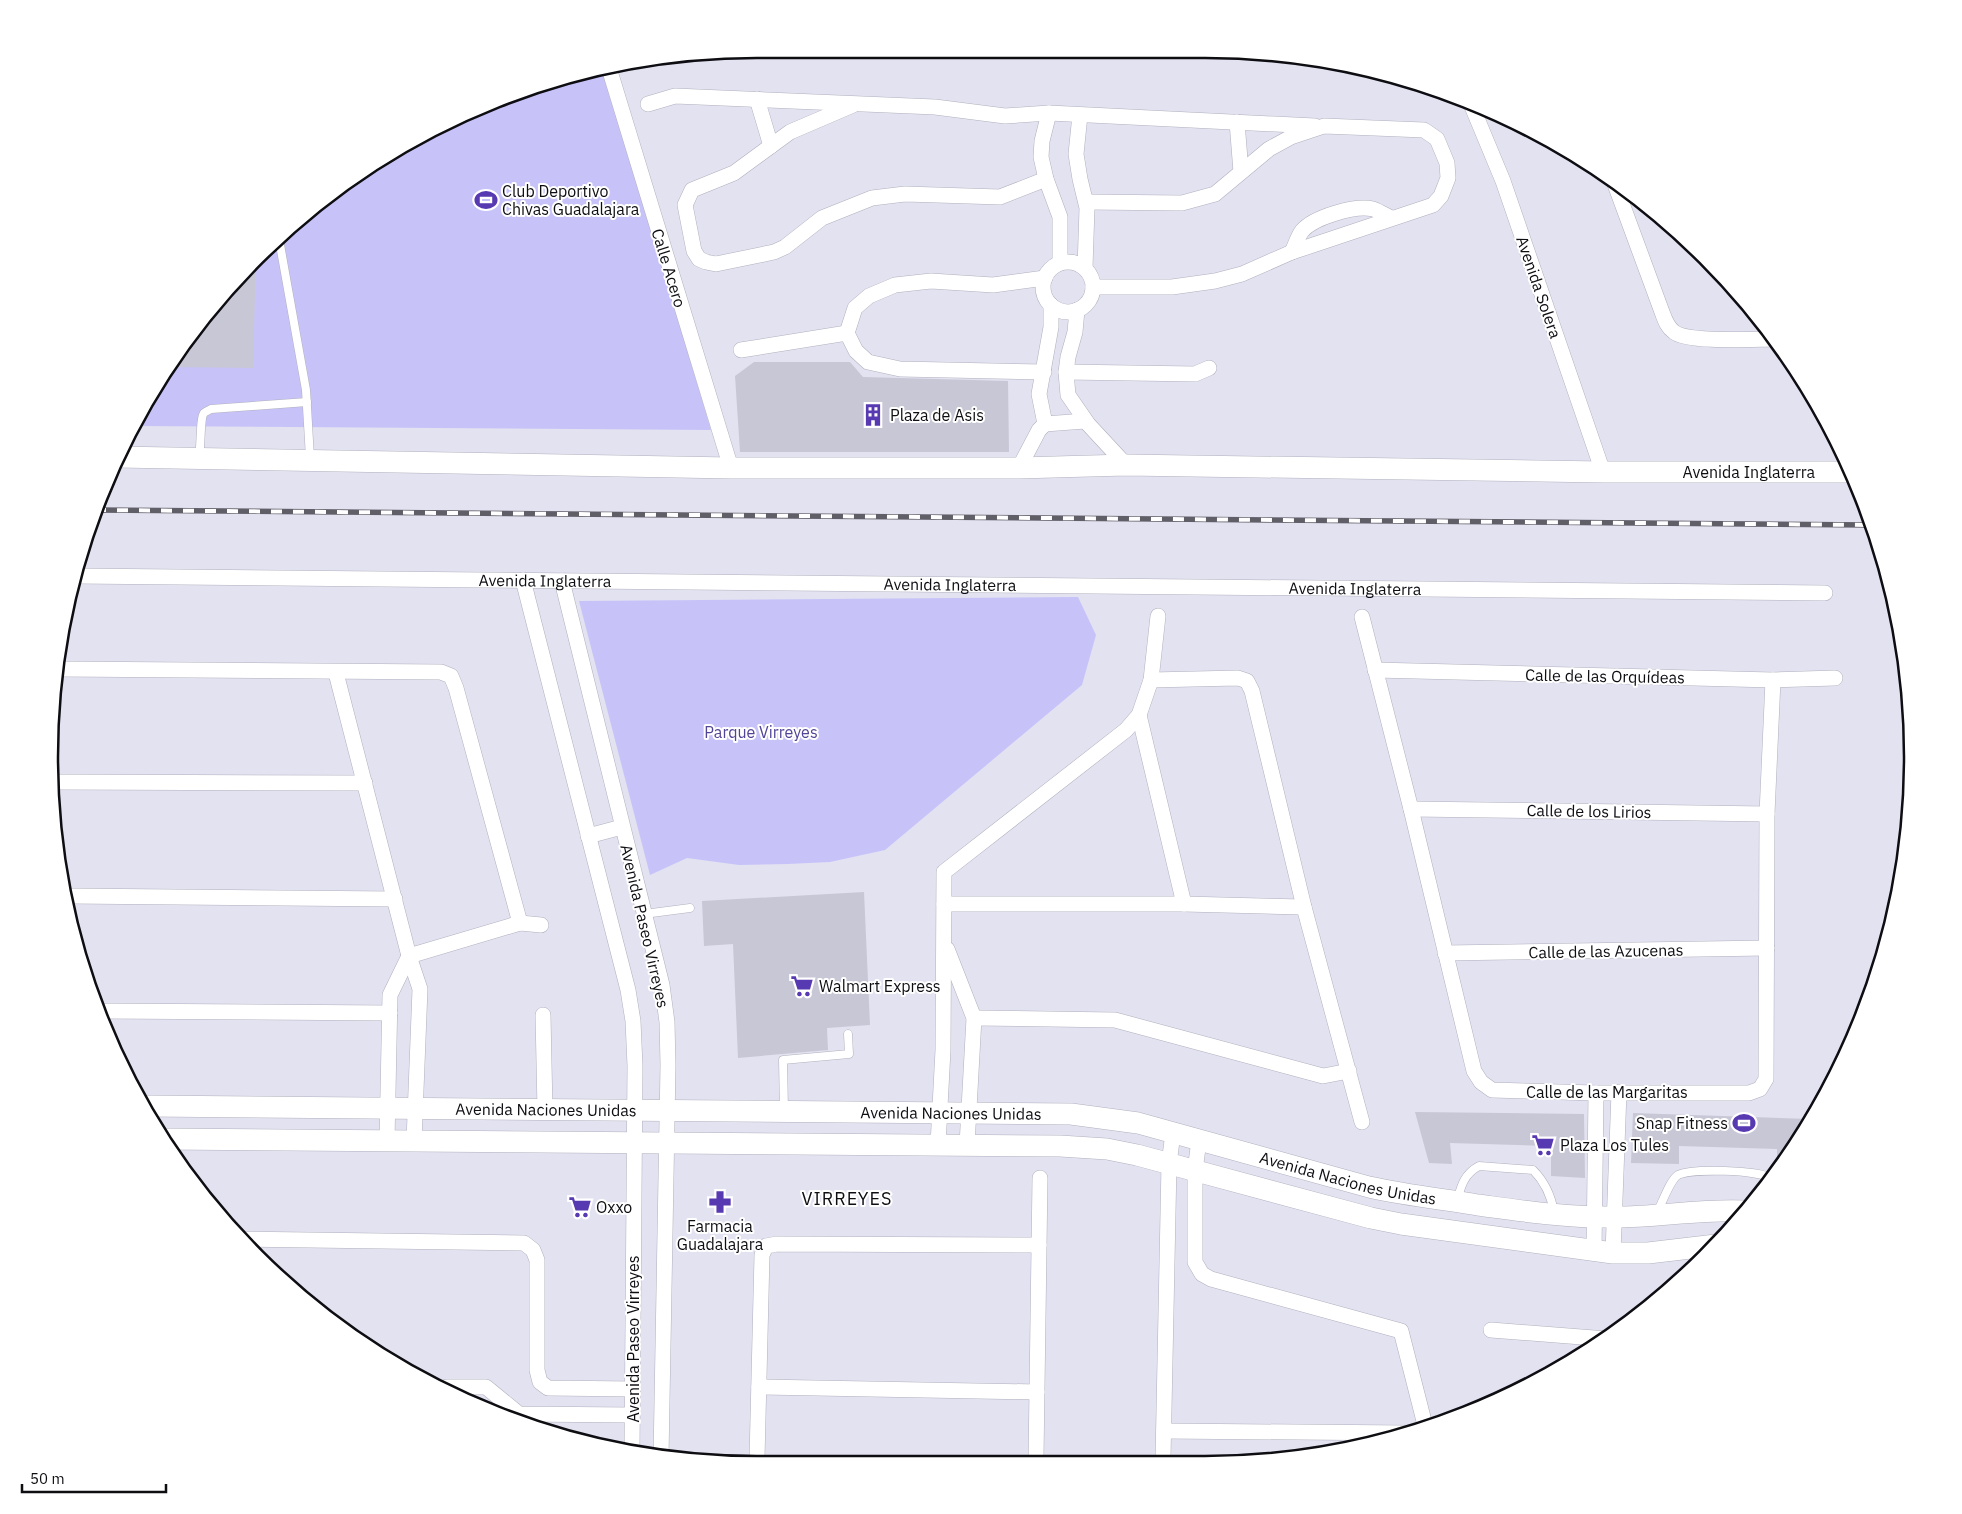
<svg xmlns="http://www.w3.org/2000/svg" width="1962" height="1514" viewBox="0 0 1962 1514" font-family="'IBM Plex Sans',sans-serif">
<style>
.green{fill:#c7c3f9}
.building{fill:#c8c7d6}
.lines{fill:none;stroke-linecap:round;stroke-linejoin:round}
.lane-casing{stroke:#b0b0be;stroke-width:9}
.street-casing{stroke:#b0b0be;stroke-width:16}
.secondary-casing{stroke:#b0b0be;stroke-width:22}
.lane{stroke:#fff;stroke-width:8}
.street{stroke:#fff;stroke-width:15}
.secondary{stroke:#fff;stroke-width:21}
.rail-casing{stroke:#605f68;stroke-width:5.5}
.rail{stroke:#fff;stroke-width:4;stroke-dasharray:11;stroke-linecap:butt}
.labels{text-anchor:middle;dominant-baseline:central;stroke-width:4;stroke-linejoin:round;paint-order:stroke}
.poi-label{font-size:16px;fill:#0d0d12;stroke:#fff;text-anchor:start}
.street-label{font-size:16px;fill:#0d0d12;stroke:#fff}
.park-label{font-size:16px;fill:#534498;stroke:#fff}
.neighbourhood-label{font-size:18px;letter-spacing:1px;fill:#0d0d12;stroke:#fff}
.rim{fill:none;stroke:#0d0d12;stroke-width:2.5}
</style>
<rect width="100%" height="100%" fill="#e3e2f1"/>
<g class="green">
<path d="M603,69L711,430L132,426L144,403L256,256L403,144L573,73Z"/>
<path d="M1078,597L1096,635L1082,685L885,850L830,862L788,864L739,865L687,858L650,875L579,601Z"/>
</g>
<g class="building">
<path d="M256,257L253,368L171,367L189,343Z"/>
<path d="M754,362H850L863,377L1008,381L1009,452H740L735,376Z"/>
<path d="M864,892L870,1025L827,1028L828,1050L738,1058L733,944L704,946L702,901Z"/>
<path d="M1415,1112L1584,1114L1585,1178L1551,1176V1146L1450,1143L1452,1164L1429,1163Z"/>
<path d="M1633,1113L1811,1119L1794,1151L1777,1172V1149L1679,1146V1164L1631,1163Z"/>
</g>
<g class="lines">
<defs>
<g id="lane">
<path d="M279,239L306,390L310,458"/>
<path d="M199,457C201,448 200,417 204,413C206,411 208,411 211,409L307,402"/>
<path d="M644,914L690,908"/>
<path d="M784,1110L783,1060L849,1054L848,1034"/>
<path d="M1457,1201C1461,1186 1464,1174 1479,1166L1533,1170C1545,1182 1551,1195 1554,1212"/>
<path d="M1657,1213C1662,1203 1670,1180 1678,1175C1691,1168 1759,1170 1771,1178"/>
</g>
<g id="street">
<path d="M609,68L731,468"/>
<path d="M757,99L771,146"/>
<path d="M648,104L675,96L935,107L1005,116L1049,113L1315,126"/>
<path d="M1471,104L1503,181L1603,472"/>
<path d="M853,105L790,132L734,173L692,190L685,205L694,251L699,259L706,262L716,264L774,252L785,247L822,218L872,198L905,194L1000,197L1046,179"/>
<path d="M1049,113L1042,141L1041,157L1046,179L1060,217V263"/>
<path d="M1080,115L1076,154L1080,179L1087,208L1085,268"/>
<path d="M1237,122L1241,172"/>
<path d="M1613,179L1662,312C1665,320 1667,327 1674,332C1688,343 1755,339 1775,339"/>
<path d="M1087,202L1182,203L1215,194L1269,149L1291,137L1324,126L1424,130L1437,139L1447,163L1448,178L1441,196L1433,205L1292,252L1242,274L1215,281L1172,287H1093"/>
<path d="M1292,252C1295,246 1298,236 1302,231C1314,217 1355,205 1373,209C1379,211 1385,215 1391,218"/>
<circle cx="1068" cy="287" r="25"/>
<path d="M1077,310L1075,332L1068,357L1066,372L1068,395L1088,424L1126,465"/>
<path d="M741,350L847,333"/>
<path d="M1044,372L900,369L868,362L856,351L847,333L855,308L869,296L895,285L931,281L993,285L1045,278"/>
<path d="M1066,372L1195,374L1209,368"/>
<path d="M1045,424L1085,421"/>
<path d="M1019,468L1039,430L1045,424L1039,394L1051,327V305"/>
<path id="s1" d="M75,576L1825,593"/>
<path d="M523,580L628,990L633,1021L635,1066L632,1452"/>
<path d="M562,581L662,985L667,1022L668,1065L661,1458"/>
<path d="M1362,617L1411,809L1474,1071L1481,1082L1492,1090L1596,1093H1749L1760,1089L1766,1079L1767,814L1773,680"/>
<path d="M59,669L441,672L451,676L456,688L520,923"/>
<path d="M1375,670L1773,680L1835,678"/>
<path d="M336,673L409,956L420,989L414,1141"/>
<path d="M1151,680L1238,678L1247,681L1252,691L1304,907L1362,1122"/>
<path d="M1139,715L1184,904"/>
<path d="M52,782L365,783"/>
<path d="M1411,809L1767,814"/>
<path d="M588,836L622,827"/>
<path d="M69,896L395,899"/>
<path d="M944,904H1184L1304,907"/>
<path d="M947,949L974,1018L967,1145"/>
<path d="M1445,953L1767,948"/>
<path d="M100,1011L390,1013"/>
<path d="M543,1015L545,1110"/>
<path d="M974,1018L1115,1020L1323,1076L1349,1071"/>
<path d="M1199,1140L1195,1171V1262L1202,1274L1211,1279L1401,1331L1426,1429"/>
<path d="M387,1141L390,995L409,956L520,923L541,925"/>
<path d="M938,1145L943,1050L944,872L1126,730L1139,715L1151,680L1158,616"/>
<path d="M241,1239L524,1243L533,1250L537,1260V1370L540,1382L548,1388L633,1389"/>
<path d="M1594,1251L1596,1093"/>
<path d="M1613,1253L1619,1092"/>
<path d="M1491,1330L1607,1339"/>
<path d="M447,1387H486L519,1414L632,1415"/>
<path d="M759,1387L1037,1392"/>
<path d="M1164,1431L1408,1433"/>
<path d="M757,1459L762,1255L766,1246L777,1244L1039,1245"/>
<path d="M1036,1459L1040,1178"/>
<path d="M1163,1459L1169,1164L1173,1133"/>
</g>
<g id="secondary">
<path id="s2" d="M117,457L731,468H1019L1126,465L1603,472H1852"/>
<path id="s3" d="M146,1106L1071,1114L1138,1123L1369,1187C1405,1195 1441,1199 1478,1205C1523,1211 1569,1218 1615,1217C1658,1217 1701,1209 1744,1211"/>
<path d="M162,1139L1060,1146L1107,1149L1137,1155L1371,1218L1401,1224L1613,1253H1648L1716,1245"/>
</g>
</defs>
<use href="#lane" class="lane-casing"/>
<use href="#street" class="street-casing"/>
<use href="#secondary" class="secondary-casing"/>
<use href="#lane" class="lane"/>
<use href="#street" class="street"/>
<use href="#secondary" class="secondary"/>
<defs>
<path id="rail" d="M95,510L1871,525"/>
</defs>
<use href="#rail" class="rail-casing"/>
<use href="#rail" class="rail"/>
</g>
<defs>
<symbol id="stadium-bare" viewBox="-9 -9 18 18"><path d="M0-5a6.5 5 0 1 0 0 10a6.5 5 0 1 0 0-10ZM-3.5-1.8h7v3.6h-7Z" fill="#5739b1" stroke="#fff" stroke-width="2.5" paint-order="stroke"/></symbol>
<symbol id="building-bare" viewBox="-9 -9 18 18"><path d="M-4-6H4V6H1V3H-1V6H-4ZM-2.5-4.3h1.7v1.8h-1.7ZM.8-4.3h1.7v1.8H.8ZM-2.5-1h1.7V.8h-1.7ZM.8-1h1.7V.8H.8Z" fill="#5739b1" stroke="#fff" stroke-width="2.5" paint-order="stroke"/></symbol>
<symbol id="supermarket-bare" viewBox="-9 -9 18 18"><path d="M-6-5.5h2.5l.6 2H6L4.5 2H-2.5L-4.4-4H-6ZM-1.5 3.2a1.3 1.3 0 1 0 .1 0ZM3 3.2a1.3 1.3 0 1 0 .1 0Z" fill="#5739b1" stroke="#fff" stroke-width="2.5" paint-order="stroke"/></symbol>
<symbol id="pharmacy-bare" viewBox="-9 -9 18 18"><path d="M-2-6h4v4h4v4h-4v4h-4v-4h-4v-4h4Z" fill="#5739b1" stroke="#fff" stroke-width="2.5" paint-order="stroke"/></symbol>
</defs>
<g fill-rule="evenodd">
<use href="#stadium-bare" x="470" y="184" width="32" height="32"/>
<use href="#building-bare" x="857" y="399" width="32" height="32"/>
<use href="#supermarket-bare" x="786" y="970" width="32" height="32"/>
<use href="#stadium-bare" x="1728" y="1107" width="32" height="32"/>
<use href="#supermarket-bare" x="1527" y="1129" width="32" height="32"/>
<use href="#pharmacy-bare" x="704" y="1186" width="32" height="32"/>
<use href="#supermarket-bare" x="564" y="1191" width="32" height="32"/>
</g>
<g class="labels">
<g class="poi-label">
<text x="502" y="191">Club Deportivo<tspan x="502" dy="18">Chivas Guadalajara</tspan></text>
<text x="890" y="415">Plaza de Asis</text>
<text x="819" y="986">Walmart Express</text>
<text x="1728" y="1123" text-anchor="end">Snap Fitness</text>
<text x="1560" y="1145">Plaza Los Tules</text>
<text x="596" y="1207">Oxxo</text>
<text x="720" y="1226" text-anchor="middle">Farmacia<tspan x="720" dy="18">Guadalajara</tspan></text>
</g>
<g class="street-label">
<text transform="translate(669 268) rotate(73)">Calle Acero</text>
<text transform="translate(1539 287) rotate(71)">Avenida Solera</text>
<text stroke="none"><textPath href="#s2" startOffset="1632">Avenida Inglaterra</textPath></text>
<text stroke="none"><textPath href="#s1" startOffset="470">Avenida Inglaterra</textPath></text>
<text stroke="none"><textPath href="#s1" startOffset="875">Avenida Inglaterra</textPath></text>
<text stroke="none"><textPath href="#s1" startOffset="1280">Avenida Inglaterra</textPath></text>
<text transform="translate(1605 676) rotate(1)">Calle de las Orquídeas</text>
<text transform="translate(1589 811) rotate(1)">Calle de los Lirios</text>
<text transform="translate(645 926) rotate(77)">Avenida Paseo Virreyes</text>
<text transform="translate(1606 951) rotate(-1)">Calle de las Azucenas</text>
<text x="1607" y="1092">Calle de las Margaritas</text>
<text stroke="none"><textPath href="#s3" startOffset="400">Avenida Naciones Unidas</textPath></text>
<text stroke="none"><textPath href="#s3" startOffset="805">Avenida Naciones Unidas</textPath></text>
<text stroke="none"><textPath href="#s3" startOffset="1210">Avenida Naciones Unidas</textPath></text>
<text transform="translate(633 1339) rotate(-90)">Avenida Paseo Virreyes</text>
</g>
<g class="park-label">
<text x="761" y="732">Parque Virreyes</text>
</g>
<g class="neighbourhood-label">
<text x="847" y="1198">VIRREYES</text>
</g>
</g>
<path d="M0 0H1962V1514H0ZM757 58H1205A699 699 0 0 1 1904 757V757A699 699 0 0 1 1205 1456H757A699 699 0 0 1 58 757V757A699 699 0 0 1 757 58Z" fill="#fff" fill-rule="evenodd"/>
<path class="rim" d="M757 58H1205A699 699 0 0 1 1904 757V757A699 699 0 0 1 1205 1456H757A699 699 0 0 1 58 757V757A699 699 0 0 1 757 58Z"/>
<path d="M22 1484v8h144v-8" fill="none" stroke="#0d0d12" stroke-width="2.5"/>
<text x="30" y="1484" font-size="15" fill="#0d0d12" stroke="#ffffff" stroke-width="4" paint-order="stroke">50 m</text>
</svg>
